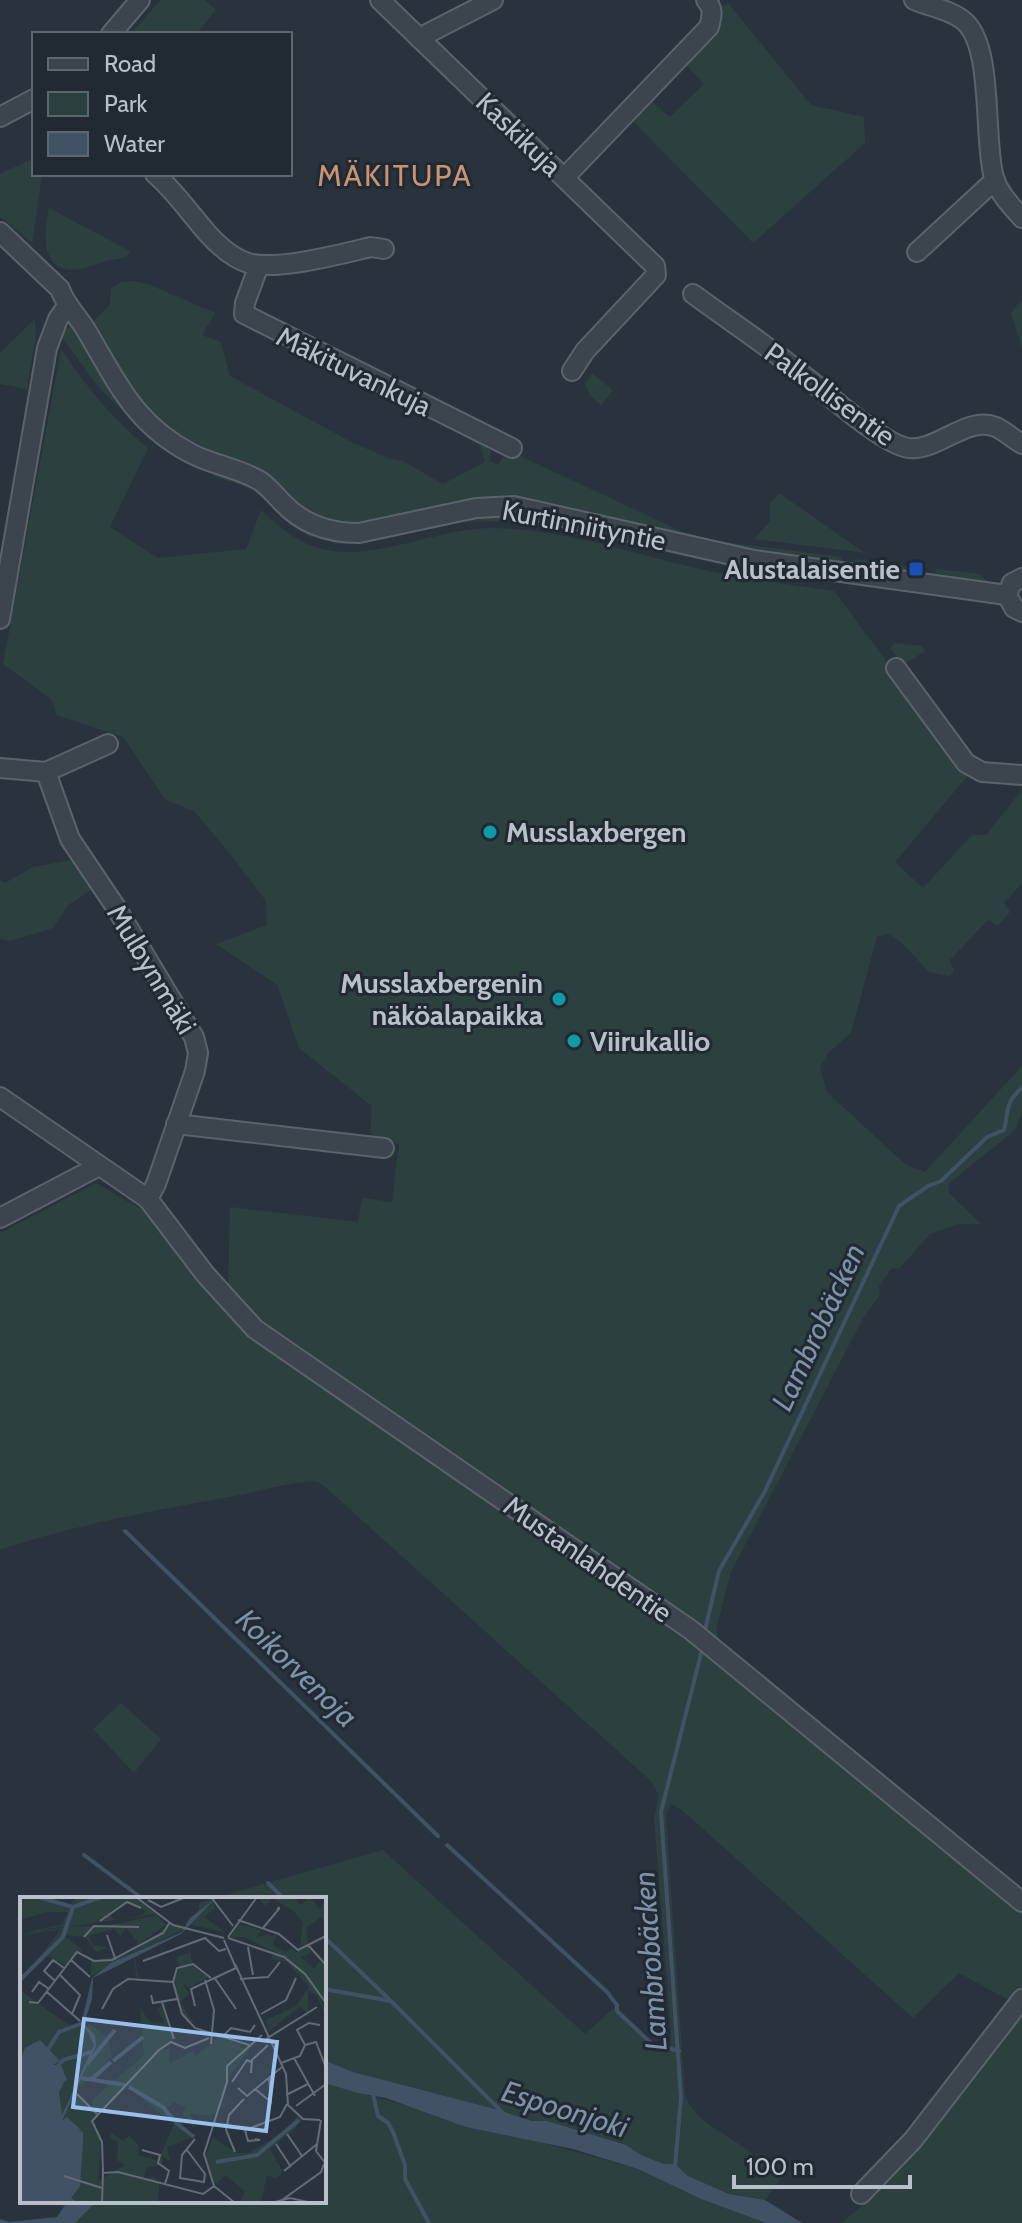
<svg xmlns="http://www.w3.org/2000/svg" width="1022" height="2223" viewBox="0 0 1022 2223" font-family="Cabin,sans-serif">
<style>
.green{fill:#2c4040}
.water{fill:#415265}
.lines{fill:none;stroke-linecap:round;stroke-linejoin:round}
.stream{stroke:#415265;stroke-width:4}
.minor-casing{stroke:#5a636c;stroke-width:22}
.minor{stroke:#3c454e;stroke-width:18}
.transit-dot{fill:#1a4fb4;stroke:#212a33;stroke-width:3}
.culture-dot{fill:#0f9aa8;stroke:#212a33;stroke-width:3}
.labels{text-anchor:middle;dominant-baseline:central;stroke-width:6;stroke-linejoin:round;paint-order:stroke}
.street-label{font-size:28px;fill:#b9c0c9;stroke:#212a33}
.poi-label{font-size:28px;font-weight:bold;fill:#b9c0c9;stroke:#212a33;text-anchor:end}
.neighbourhood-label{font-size:30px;letter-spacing:2px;fill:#ca9473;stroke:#212a33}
.water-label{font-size:30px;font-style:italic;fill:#7d92a8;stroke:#212a33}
.inset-river{fill:none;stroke:#415265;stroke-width:4}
.inset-road{fill:none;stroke:#636b76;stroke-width:2}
.view{fill:#9abfed;fill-opacity:0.15;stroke:#9abfed;stroke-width:4}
.inset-edge{fill:none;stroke:#b9c0c9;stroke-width:4}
</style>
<rect width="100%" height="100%" fill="#29333e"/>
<g class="green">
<path d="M160,0H205L216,10L196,34H131Z"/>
<path d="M728,3L811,105L864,117L865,143L753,243L629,117L649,99L670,117L704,84L684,63C700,47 722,32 719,8Z"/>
<path d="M34,158V174H42L32,243L0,217V174Z"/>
<path d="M49,208L130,251L127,256C119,260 111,259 103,262C93,265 82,270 72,270C39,269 45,230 49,208Z"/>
<path d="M133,281L148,284L215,313L202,335L221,342L230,376L353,443L391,459L403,461L443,484L485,462L480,445L464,437L465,430L491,445L490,461L498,465L505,455L516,454L683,532L716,541L842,557L841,567L716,547L522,500L356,527L324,522L218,459L172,435L136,401L92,323L110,304L111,289L121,282Z"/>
<path d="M1022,300V349L1011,313Z"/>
<path d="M35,319L36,335L27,389L0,384V353Z"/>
<path d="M70,327L78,330L154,436L151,440L96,384L58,332Z"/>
<path d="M61,349C86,386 113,420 148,448L110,527L158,558L246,549L261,510C271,519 282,529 294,537C354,575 425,529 489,528C565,528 640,557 714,572C754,580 794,585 834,591L970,773L895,862L923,888L972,835H986L1022,790V883L1004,903L1010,912L998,926L988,920L950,960L954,971L950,976L929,972L901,942L888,934L877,937L851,1033L829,1052L820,1068L827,1092L906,1165L925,1172L1022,1066V1113L1014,1131L948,1184L949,1193L981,1224H958L930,1234L900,1268L891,1269L879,1286L880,1294L862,1320L731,1572L716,1629L721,1646L714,1655L1022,1912V2223H841L867,2202L1020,2009L1009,2000L959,1973L913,2018L682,1810L671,1804L666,1816L685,2096C696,2120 715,2128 736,2142C752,2153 767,2165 783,2176L765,2200L729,2194L688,2176L675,2164H664L642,2156L626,2145L547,2121H532L495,2109L353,2072L324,2060V1899H211L383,1850L585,2034L617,2005L618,2011L652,2044L670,2049L671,2032L654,1818L659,1795L650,1780L323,1485L315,1481C284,1483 253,1493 223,1498C148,1512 72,1525 0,1550V1233L96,1183L149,1214L228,1292L230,1207L358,1222L362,1198L392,1202L399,1144L370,1133L372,1106L299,1048L277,985L216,944L267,925L266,901L230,854L195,812L165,799L123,737L57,715L51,699L3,664Z"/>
<path d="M592,373L613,390L601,405L591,396L585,384Z"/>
<path d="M215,470L243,478L311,531L500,510L837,578V582L722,565L562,527L513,521L463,522L385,539L339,544L309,536L291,525L252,489L213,476Z"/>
<path d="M779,493L865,553L754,539L770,521V503Z"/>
<path d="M854,559L908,566L907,571L881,573L849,568Z"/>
<path d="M936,569L980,574L989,584L964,582L935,574Z"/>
<path d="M895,643L922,646L925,651L903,665L890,648Z"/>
<path d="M77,859L96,887L68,905L53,928L11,941L0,939V880L5,883L33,867Z"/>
<path d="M121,1703L161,1739L134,1773L93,1729Z"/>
<path d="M324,2083L638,2169L701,2199L766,2223H75L97,2201H324Z"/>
</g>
<g class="water">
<path d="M324,2060L353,2072L495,2109L532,2121H547L626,2145L643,2156L664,2164H675L688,2176L729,2194L765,2200L802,2223H766L701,2199L638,2169L573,2149L466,2127L386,2098L358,2093L324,2083Z"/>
<path d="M97,2201L75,2223H0V2219L9,2222L57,2217L67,2202Z"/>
</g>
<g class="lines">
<g class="stream">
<path d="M125,1531L438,1836"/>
<path d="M705,1630L719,1571L765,1491L899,1206L928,1186L941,1181L987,1137L1004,1130C1009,1110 1005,1102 1022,1088"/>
<path d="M447,1845L607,1992L617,2005V2011L652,2044L679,2051"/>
<path d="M84,1855L143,1899"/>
<path d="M268,1883L284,1899"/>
<path d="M324,1937L389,1999"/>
<path d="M324,1989L391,2001L502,2112"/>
<path d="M373,2094L378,2116L388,2123L393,2132L405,2165V2179L429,2223"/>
<path d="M675,2166L681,2098L661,1812L702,1650"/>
</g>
<defs>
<g id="minor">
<path d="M380,0L655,266L656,275L585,351L572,371"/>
<path d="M914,0C930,7 952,10 965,22C994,49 983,139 994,178C999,193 1011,206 1022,218"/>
<path d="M111,34L140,0"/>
<path d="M419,38L493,0"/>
<path d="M0,117L34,99"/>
<path d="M155,174C176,192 190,214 208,234C219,246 233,258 248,263C277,271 341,254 371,247L384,249"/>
<path d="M565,177L709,27C712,16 714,9 706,0"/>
<path d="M0,232L60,289C65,305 78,316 86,330C117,382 134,424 192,454C213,465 239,468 260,481C269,487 275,495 282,502C303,525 330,533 359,533L476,508L514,506L754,560L1007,595"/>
<path d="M917,252L995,180"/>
<path d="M259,265L245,303L244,314L512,448"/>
<path d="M693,294C731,322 771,348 807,378C829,395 883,444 908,448C937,452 967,415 996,427C1005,431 1013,439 1022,444"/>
<path d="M1022,578L1012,583L1007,595L1014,608L1022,612"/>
<path d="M0,619L47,348L58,319L68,305"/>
<path d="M896,668L966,763L982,772L1022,775"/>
<path d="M0,768L46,772"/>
<path d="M46,772L70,839L115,906L194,1037L198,1053L195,1071L156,1184L148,1199L205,1274L255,1329L691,1630L1022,1902"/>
<path d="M46,772L108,744"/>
<path d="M0,1097L148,1199"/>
<path d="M176,1124L384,1148"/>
<path d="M0,1218L99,1166"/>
<path d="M861,2194L913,2140L1022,1999"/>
</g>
</defs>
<use href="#minor" class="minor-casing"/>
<use href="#minor" class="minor"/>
</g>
<rect class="transit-dot" x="908" y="561" width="16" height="16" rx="4"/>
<g class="culture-dot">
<circle cx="490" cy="832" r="8"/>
<circle cx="559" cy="999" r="8"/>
<circle cx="574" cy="1041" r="8"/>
</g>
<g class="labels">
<g class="street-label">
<text transform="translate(519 134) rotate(44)">Kaskikuja</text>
<text transform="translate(354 371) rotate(26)">Mäkituvankuja</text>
<text transform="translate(830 394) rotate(36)">Palkollisentie</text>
<text transform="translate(584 525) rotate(11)">Kurtinniityntie</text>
<text transform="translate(152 969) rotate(59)">Mulbynmäki</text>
<text transform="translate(588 1559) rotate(35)">Mustanlahdentie</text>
</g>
<g class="poi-label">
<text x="900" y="569">Alustalaisentie</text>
<text x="506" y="832" text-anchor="start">Musslaxbergen</text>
<text x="543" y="983">Musslaxbergenin<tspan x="543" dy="32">näköalapaikka</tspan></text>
<text x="590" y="1041" text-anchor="start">Viirukallio</text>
</g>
<g class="neighbourhood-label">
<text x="395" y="175">MÄKITUPA</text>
</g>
<g class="water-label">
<text transform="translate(818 1327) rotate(-65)">Lambrobäcken</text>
<text transform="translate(297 1668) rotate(44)">Koikorvenoja</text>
<text transform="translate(650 1961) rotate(-94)">Lambrobäcken</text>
<text transform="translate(565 2109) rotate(17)">Espoonjoki</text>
</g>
</g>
<g transform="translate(20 1897)">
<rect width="306" height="306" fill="#29333e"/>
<path d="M6,0L49,8L58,0H115L136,17L0,37L42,27L48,15H27L0,23V5ZM110,5L125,14L123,18L95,23L90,18ZM199,0L187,8L179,18L193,5L195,11L184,20L206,36L164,26L178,18L179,6ZM238,0H274L280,8L290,0L300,12L305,2L306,28L301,20L286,31L288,46L280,49L283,26L275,15L252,1L245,9ZM137,18L146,28L119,47L106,31L101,39L94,32L69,39L72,48L88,50L76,55L65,40L44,38L62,53L46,69L24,57L0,85L41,32L0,39L32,31L97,27ZM218,27L241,33L236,41L248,37L244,33L251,40L257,37L253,48L266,55L272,50L259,38L266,43L276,55L288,49L291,56L281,60L294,72L300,64L306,69V105L267,61L224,40L209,41ZM150,28L165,32L114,56L118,80L100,88L112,102L99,89L92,90L116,80L114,59L71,79V64L109,57ZM169,49L173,69L188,80L169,91L163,87L169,97L160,105L173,125H167L169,133L153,86L160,69L156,60L169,56ZM253,56L271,66L300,98L306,120L297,99L288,93V116L280,110L249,134L245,123L265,115L261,107L266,114L276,109L289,90L267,65L251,62ZM0,93L50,129L62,126L73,138V150L58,185L75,149V138L67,131L69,127L88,140L92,159L72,182L95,183L124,158L120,111L130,125L145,126L137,112L142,109L153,141L143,152H150L149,167L173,154L176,159L199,139L230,152L210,178L202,205L206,208L190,219L170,216L176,233L162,217L166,211L155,205L146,212L175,239L147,250L150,264L142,259V268L126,271L124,282L135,280L139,287L138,306H42L41,284L0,306ZM68,183L93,184L72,203V212L54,193L46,207L58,185L60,190ZM108,190L154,227L138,264L119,258L118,248L109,239L103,244L91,235L90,241L98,245L97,263L105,268L78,284L81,243L73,221ZM277,219L282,222L275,232L250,252L263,275L256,281L247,278L241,306H220L225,295L206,278L196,287L192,283L185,262L193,240L216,256H228L270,231Z" fill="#2c4040" fill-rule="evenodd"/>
<path d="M197,0L161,37L73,81L72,102L64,127L75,138L76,149L42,224L47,220L62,234L57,235H63V244L60,289L51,301L58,306H0V163L5,151L20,143L40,164L33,168H39L46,181L39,195L42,218L74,148L62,123L72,81L91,66L162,35L170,21Z" fill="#415265"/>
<path class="inset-river" d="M18,0L53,10M0,83L43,40L53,10L81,0M27,154L39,135L63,126M93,164L123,140M67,167L95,133M61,181L105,188M72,182L91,165M45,184L39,168L43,163L71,155M109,190L143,210L154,224M155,225L174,240M196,265L237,258L279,223"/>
<path class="inset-road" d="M116,0L153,28L204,41M191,0L213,29M128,3L141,10L166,0M218,23L259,37L278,53L306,39M80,24L107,5L121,11M243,31L259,12V10L257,14M87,38L95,61M64,40L74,29L119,30M208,40L237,0M208,41L264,60L285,77L306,106M204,43L216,71M288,48L306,68M228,50L233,78M51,63L70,80M123,64L185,41L199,54L206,52M215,67L266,177L268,208L283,222L300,223M40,78L60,98L52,117M194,80L216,112M191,81L173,67L157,71L153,85L162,117L175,131L229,148M220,82L248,80L260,65M185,83L194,113L191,147M35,84L24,74L33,63L44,71M12,95L19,85L29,92M27,95L60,124M131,98L133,106L157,102M9,105L18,106L57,55L74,64L92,63L143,36L150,25M142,105L154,142M175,109L171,92L216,71M82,112L93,92L108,82L153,85M241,117L266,103L276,81M203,139L211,131L230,135L235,128M189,141L165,151L151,145L139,153L72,224L82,245L83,276L98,275L183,297L194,289M246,142L297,110M285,148L277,133L289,126L300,128M285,148L296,145L306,171M274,161L295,199M261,166L280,159L285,148M231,176L232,163L248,148M212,185L227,163L231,165M218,191L227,199L262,170M235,192L251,205L249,181M57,197L77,217M266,198L288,187M276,209L306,187M301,223L296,254L306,267M267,237L282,259M235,242L240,243L228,244L225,233L260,220L267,207M256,247L271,270M122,253L140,258L138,266L149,274L145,287M215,255L206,233L209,218L224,202M264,274L297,247M44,279L82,291M160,281L184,285L185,277L167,253M160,282L162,258L175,242M194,289L184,257L207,185V169L242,138M194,289L215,306M262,303L301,275L304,267M82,306L83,276M251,306L270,301L292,306"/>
<path class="view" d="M64,122L257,145L246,234L53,210Z"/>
<rect width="306" height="306" class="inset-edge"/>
</g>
<rect x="32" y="32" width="260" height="144" fill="#212a33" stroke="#5e666f" stroke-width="2"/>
<rect x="48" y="58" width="40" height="12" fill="#3c454e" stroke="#5e666f" stroke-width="2"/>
<text x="104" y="72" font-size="24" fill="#b9c0c9">Road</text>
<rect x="48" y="92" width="40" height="24" fill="#2c4040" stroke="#5e666f" stroke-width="2"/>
<text x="104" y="112" font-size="24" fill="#b9c0c9">Park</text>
<rect x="48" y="132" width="40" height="24" fill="#415265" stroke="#5e666f" stroke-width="2"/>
<text x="104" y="152" font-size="24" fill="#b9c0c9">Water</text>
<path d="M734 2175v12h176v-12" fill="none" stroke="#b9c0c9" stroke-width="4"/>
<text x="746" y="2175" font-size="24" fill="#b9c0c9" stroke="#212a33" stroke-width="6" paint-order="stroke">100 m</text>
</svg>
